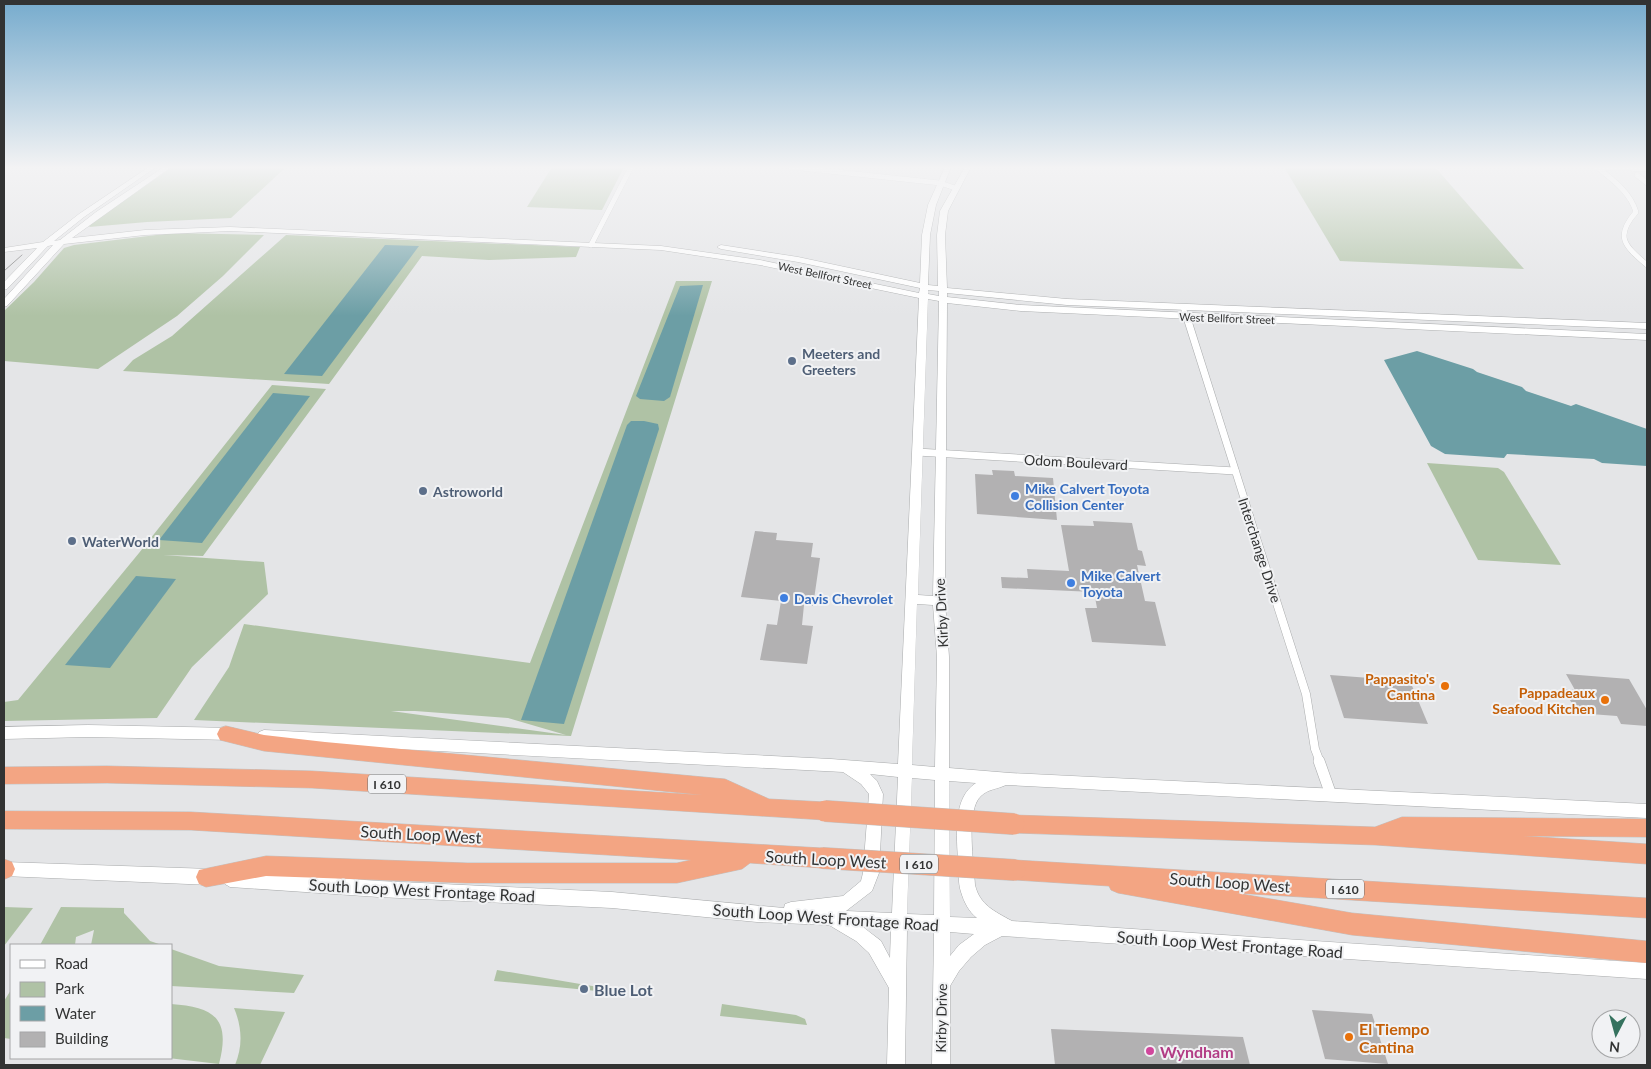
<svg xmlns="http://www.w3.org/2000/svg" width="1651" height="1069" viewBox="0 0 1651 1069" font-family="Lato,sans-serif">
<style>
.green{fill:#afc2a5;fill-rule:evenodd}
.water{fill:#6c9ea5}
.building{fill:#b2b1b2}
.lines{fill:none;stroke-linecap:round;stroke-linejoin:round}
.street-far3-casing{stroke:#a9abac;stroke-width:5.5}
.street-far2-casing{stroke:#a9abac;stroke-width:8}
.street-far1-casing{stroke:#a9abac;stroke-width:9}
.street-casing{stroke:#a9abac;stroke-width:12}
.secondary-casing{stroke:#a9abac;stroke-width:1}
.highway-casing{stroke:#c2c2c2;stroke-width:1}
.street-far3{stroke:#fff;stroke-width:5}
.street-far2{stroke:#fff;stroke-width:7}
.street-far1{stroke:#fff;stroke-width:8}
.street{stroke:#fff;stroke-width:11}
.secondary{fill:#fff;fill-rule:evenodd}
.highway{fill:#f3a583;fill-rule:evenodd}
.tram{stroke:#7e7f7f;stroke-width:1}
.highway-bridge-casing{stroke:#c2c2c2;stroke-width:22;stroke-linecap:butt}
.highway-bridge{stroke:#f3a583;stroke-width:21}
.service-dot{fill:#5c6f8a;stroke:#f1f2f4;stroke-width:2}
.shop-dot{fill:#3f7fe0;stroke:#f1f2f4;stroke-width:2}
.food-dot{fill:#e8710a;stroke:#f1f2f4;stroke-width:2}
.hotel-dot{fill:#d1479c;stroke:#f1f2f4;stroke-width:2}
.labels{text-anchor:middle;dominant-baseline:central;stroke-width:4;stroke-linejoin:round;paint-order:stroke}
.far-street-label{font-size:11px;fill:#323333;stroke:#f1f2f4}
.shield{fill:#f1f2f4;stroke:#6b6c6d;stroke-width:1}
.shield-label{font-size:12px;font-weight:bold;fill:#323333}
.service-label{font-size:14px;font-weight:bold;fill:#4e5e75;stroke:#f1f2f4;text-anchor:start}
.street-label{font-size:14px;fill:#323333;stroke:#f1f2f4}
.shop-label{font-size:14px;font-weight:bold;fill:#366cbe;stroke:#f1f2f4;text-anchor:start}
.food-label{font-size:14px;font-weight:bold;fill:#c56008;stroke:#f1f2f4;text-anchor:end}
.near-street-label{font-size:16px;fill:#323333;stroke:#f1f2f4}
.near-service-label{font-size:16px;font-weight:bold;fill:#4e5e75;stroke:#f1f2f4;text-anchor:start}
.near-food-label{font-size:16px;font-weight:bold;fill:#c56008;stroke:#f1f2f4;text-anchor:start}
.near-hotel-label{font-size:16px;font-weight:bold;fill:#b23c85;stroke:#f1f2f4;text-anchor:start}
</style>
<rect width="100%" height="100%" fill="#e4e5e7"/>
<g class="green">
<path d="M172,167H286L231,218L147,222L89,227L91,224Z"/>
<path d="M552,167H624L602,210L527,207Z"/>
<path d="M1284,167H1435L1524,269L1340,261Z"/>
<path d="M173,233L264,235L223,276L177,316L98,369L4,361V311L34,282L64,248L74,245Z"/>
<path d="M286,235L580,247L576,257L489,260L422,256L329,384L123,371L133,360L172,336Z"/>
<path d="M676,281H712L571,736L194,720L229,667L244,624L530,663ZM391,711H415L508,718L566,735Z"/>
<path d="M272,385L326,389L203,556L163,555L264,562L268,594L192,667L157,718L4,721V702L18,700L139,553Z"/>
<path d="M1427,463L1498,468L1504,472L1561,565L1478,560Z"/>
<path d="M4,907L33,908L4,946Z"/>
<path d="M61,907L124,908V913L150,941L162,945H91L94,930L76,937L75,945H40Z"/>
<path d="M171,949L219,966L304,975L294,993L171,986Z"/>
<path d="M497,970L598,987L599,989L597,991L494,981Z"/>
<path d="M11,990V1039L4,1038V1001Z"/>
<path d="M171,1004C214,1007 231,1018 219,1064L168,1058H171Z"/>
<path d="M722,1004L796,1015L805,1019L807,1025L720,1016Z"/>
<path d="M234,1008L285,1012L260,1065H235C243,1046 242,1027 234,1008Z"/>
</g>
<g class="water">
<path d="M385,245L419,246L322,376L284,374Z"/>
<path d="M703,285L670,397L664,401L640,399L636,396L680,286Z"/>
<path d="M1417,351L1473,369L1477,372L1522,387L1526,391L1571,406L1576,404L1647,429V466L1602,463L1594,459L1507,454L1504,458L1445,454L1431,446L1384,360Z"/>
<path d="M273,393L310,396L202,543L159,540Z"/>
<path d="M631,421H644L658,424L659,429L564,724L521,720L627,425Z"/>
<path d="M136,576L176,579L110,668L65,665Z"/>
</g>
<g class="building">
<path d="M992,470L1014,471L1015,476L1053,478L1057,520L977,514L975,474L993,475Z"/>
<path d="M1093,521L1132,523L1138,550L1142,551L1146,566L1137,565L1145,601L1155,602L1166,646L1092,642L1085,608H1097L1094,592L1002,588L1001,577L1028,578L1027,569L1069,571L1061,525L1094,526Z"/>
<path d="M755,531L777,533L776,540L813,543L811,557L820,558L813,606L804,605L802,625L813,626L807,664L760,660L767,624L777,625L781,601L741,597Z"/>
<path d="M1566,674L1629,679L1647,710V726L1621,724L1617,716L1577,713L1564,689L1575,690Z"/>
<path d="M1330,675L1410,681L1428,724L1344,718Z"/>
<path d="M1312,1010L1372,1014L1388,1064L1325,1059Z"/>
<path d="M1051,1029L1243,1037L1250,1065H1055Z"/>
</g>
<g class="lines">
<defs>
<g id="street-far3">
<path d="M791,167L940,183L955,188"/>
<path d="M1597,167C1613,180 1630,192 1636,212C1614,237 1625,246 1647,265"/>
<path d="M1600,167L1647,169"/>
<path d="M1637,175L1647,183"/>
<path d="M591,245L631,167"/>
<path d="M1183,307L1188,322"/>
</g>
<g id="street-far2">
<path d="M1188,321L1250,517"/>
<path d="M917,452L1235,471"/>
</g>
<path id="street-far1" d="M1249,516L1306,694L1315,749L1320,762"/>
<path id="street" d="M1319,761L1331,795"/>
<g id="secondary">
<path d="M149,167H156L84,217L54,241L60,240L96,212L164,167H171L72,238L145,230L230,227L661,246L760,260L919,293L920,288L798,262L721,249L717,247L721,245L798,257L920,283L922,235L928,205L945,167H951L936,205L930,235L928,285L938,286L937,235L940,211L965,167H971L948,211L945,235L947,288L1067,299L1647,323V329L1067,305L947,293V297L1021,305L1647,334V340L1021,311L947,303L945,601L949,657V768L1010,773L1647,804V818L1006,785C998,789 988,789 981,796C965,810 974,865 975,885C980,905 994,911 1012,921L1647,963V979L1002,936L985,945L971,957L959,971L950,986V1065H932L934,931L907,929L905,1065H887L889,988L869,953L856,941L829,925L757,922L612,908L379,897L230,887L225,884L222,879L225,874L230,871L379,881L612,892L784,908L785,904L791,902L843,896L861,881L863,873L869,794L861,784L843,772L264,742L259,740L257,736L259,732L264,730L831,759L898,764L919,298L760,265L661,250L230,231L145,235L64,244L7,306L4,307V299L53,245L48,246L44,250L7,289L4,290V282L37,248L4,252V248L43,242L79,214ZM928,290L939,291V296L928,294ZM928,299L939,301L933,596L918,595ZM917,604L933,605L937,657L935,767L912,765ZM870,774L898,777L892,913L846,911L872,891L879,873L883,794L877,781ZM912,778L935,780L934,915L907,914ZM949,781L976,783C952,798 957,837 958,862C959,872 958,883 961,892C964,902 969,912 977,918L950,917ZM863,927L891,928L890,958L881,941ZM950,932L974,934L959,945L950,956Z"/>
<path d="M88,725L233,728L238,730L240,734L238,738L233,740L88,737L4,739V727Z"/>
<path d="M4,862L211,869L216,872L219,877L216,882L211,885L4,876Z"/>
</g>
<g id="highway">
<path d="M226,726L264,735L325,742L725,779L769,799L825,802L832,805L835,811L832,817L825,820L312,788L107,783L4,784V767L107,766L312,771L702,795L264,751L220,740L217,734L220,728Z"/>
<path d="M4,811L191,812L822,848L829,851L832,858L829,865L822,868L750,863L742,869L677,883H467L266,876L206,887L199,884L196,877L199,870L266,856L467,863H677L691,860L191,830L4,829Z"/>
<path d="M1014,815L1375,827L1402,817L1647,819V837L1524,836L1647,844V864L1376,845L1014,833L1007,831L1004,824L1007,817Z"/>
<path d="M4,859L12,862L15,869L12,876L5,879Z"/>
<path d="M1015,860L1647,898V918L1236,893L1352,913L1647,941V963L1352,935L1118,893L1111,890L1109,886L1015,880L1008,877L1005,870L1008,863Z"/>
</g>
</defs>
<use href="#street-far3" class="street-far3-casing"/>
<use href="#street-far2" class="street-far2-casing"/>
<use href="#street-far1" class="street-far1-casing"/>
<use href="#street" class="street-casing"/>
<use href="#secondary" class="secondary-casing"/>
<use href="#highway" class="highway-casing"/>
<use href="#street-far3" class="street-far3"/>
<use href="#street-far2" class="street-far2"/>
<use href="#street-far1" class="street-far1"/>
<use href="#street" class="street"/>
<use href="#secondary" class="secondary"/>
<use href="#highway" class="highway"/>
<path class="tram" d="M4,271L22,255"/>
<defs>
<g id="highway-bridge">
<path d="M825,811L1014,824"/>
<path d="M822,858L1015,870"/>
</g>
</defs>
<use href="#highway-bridge" class="highway-bridge-casing"/>
<use href="#highway-bridge" class="highway-bridge"/>
</g>
<linearGradient id="sky" x2="0" y2="1"><stop stop-color="#76abcd"/><stop offset="0.53" stop-color="#f3f3f4"/><stop offset="1" stop-color="#f3f3f4" stop-opacity="0"/></linearGradient>
<rect width="1651" height="316" fill="url(#sky)"/>
<g class="service-dot">
<circle cx="792" cy="361" r="5"/>
<circle cx="423" cy="491" r="5"/>
<circle cx="72" cy="541" r="5"/>
<circle cx="584" cy="989" r="5"/>
</g>
<g class="shop-dot">
<circle cx="1015" cy="496" r="5"/>
<circle cx="1071" cy="583" r="5"/>
<circle cx="784" cy="598" r="5"/>
</g>
<g class="food-dot">
<circle cx="1445" cy="686" r="5"/>
<circle cx="1605" cy="700" r="5"/>
<circle cx="1349" cy="1037" r="5"/>
</g>
<circle class="hotel-dot" cx="1150" cy="1051" r="5"/>
<g class="labels">
<g class="far-street-label">
<text transform="translate(825 275) rotate(12)">West Bellfort Street</text>
<text transform="translate(1227 318) rotate(2)">West Bellfort Street</text>
</g>
<g class="shield">
<rect x="368" y="774.5" width="38" height="19" rx="4"/>
<rect x="900" y="854.5" width="38" height="19" rx="4"/>
<rect x="1326" y="879.5" width="38" height="19" rx="4"/>
</g>
<g class="shield-label">
<text x="387" y="784">I 610</text>
<text x="919" y="864">I 610</text>
<text x="1345" y="889">I 610</text>
</g>
<g class="service-label">
<text x="802" y="353">Meeters and<tspan x="802" dy="16">Greeters</tspan></text>
<text x="433" y="491">Astroworld</text>
<text x="82" y="541">WaterWorld</text>
</g>
<g class="street-label">
<text transform="translate(1076 462) rotate(3)">Odom Boulevard</text>
<text transform="translate(1260 550) rotate(72)">Interchange Drive</text>
<text transform="translate(941 613) rotate(-93)">Kirby Drive</text>
<text transform="translate(941 1018) rotate(-89)">Kirby Drive</text>
</g>
<g class="shop-label">
<text x="1025" y="488">Mike Calvert Toyota<tspan x="1025" dy="16">Collision Center</tspan></text>
<text x="1081" y="575">Mike Calvert<tspan x="1081" dy="16">Toyota</tspan></text>
<text x="794" y="598">Davis Chevrolet</text>
</g>
<g class="food-label">
<text x="1435" y="678">Pappasito's<tspan x="1435" dy="16">Cantina</tspan></text>
<text x="1595" y="692">Pappadeaux<tspan x="1595" dy="16">Seafood Kitchen</tspan></text>
</g>
<g class="near-street-label">
<text transform="translate(421 834) rotate(3)">South Loop West</text>
<text transform="translate(826 859) rotate(3)">South Loop West</text>
<text transform="translate(1230 882) rotate(4)">South Loop West</text>
<text transform="translate(422 890) rotate(3)">South Loop West Frontage Road</text>
<text transform="translate(826 917) rotate(4)">South Loop West Frontage Road</text>
<text transform="translate(1230 944) rotate(4)">South Loop West Frontage Road</text>
</g>
<g class="near-service-label">
<text x="594" y="989">Blue Lot</text>
</g>
<g class="near-food-label">
<text x="1359" y="1028">El Tiempo<tspan x="1359" dy="18">Cantina</tspan></text>
</g>
<g class="near-hotel-label">
<text x="1160" y="1051">Wyndham</text>
</g>
</g>
<rect width="1651" height="1069" fill="none" stroke="#323333" stroke-width="10"/>
<rect x="10" y="944" width="162" height="115" fill="#f1f2f4" stroke="#a5a6a7"/>
<rect x="20" y="960" width="25" height="8" fill="#ffffff" stroke="#a5a6a7"/>
<text x="55" y="969" font-size="15" fill="#323333">Road</text>
<rect x="20" y="982" width="25" height="15" fill="#afc2a5" stroke="#a5a6a7"/>
<text x="55" y="994" font-size="15" fill="#323333">Park</text>
<rect x="20" y="1006" width="25" height="15" fill="#6c9ea5" stroke="#a5a6a7"/>
<text x="55" y="1019" font-size="15" fill="#323333">Water</text>
<rect x="20" y="1032" width="25" height="15" fill="#b2b1b2" stroke="#a5a6a7"/>
<text x="55" y="1044" font-size="15" fill="#323333">Building</text>
<g transform="translate(1616 1034) rotate(186)"><circle r="24" fill="#f1f2f4" stroke="#a5a6a7"/>
<path d="M0-4L9 19L0 12L-9 19Z" fill="#35725e"/>
<text y="-8" font-size="14" font-weight="bold" text-anchor="middle" fill="#323333">N</text>
</g>
</svg>
